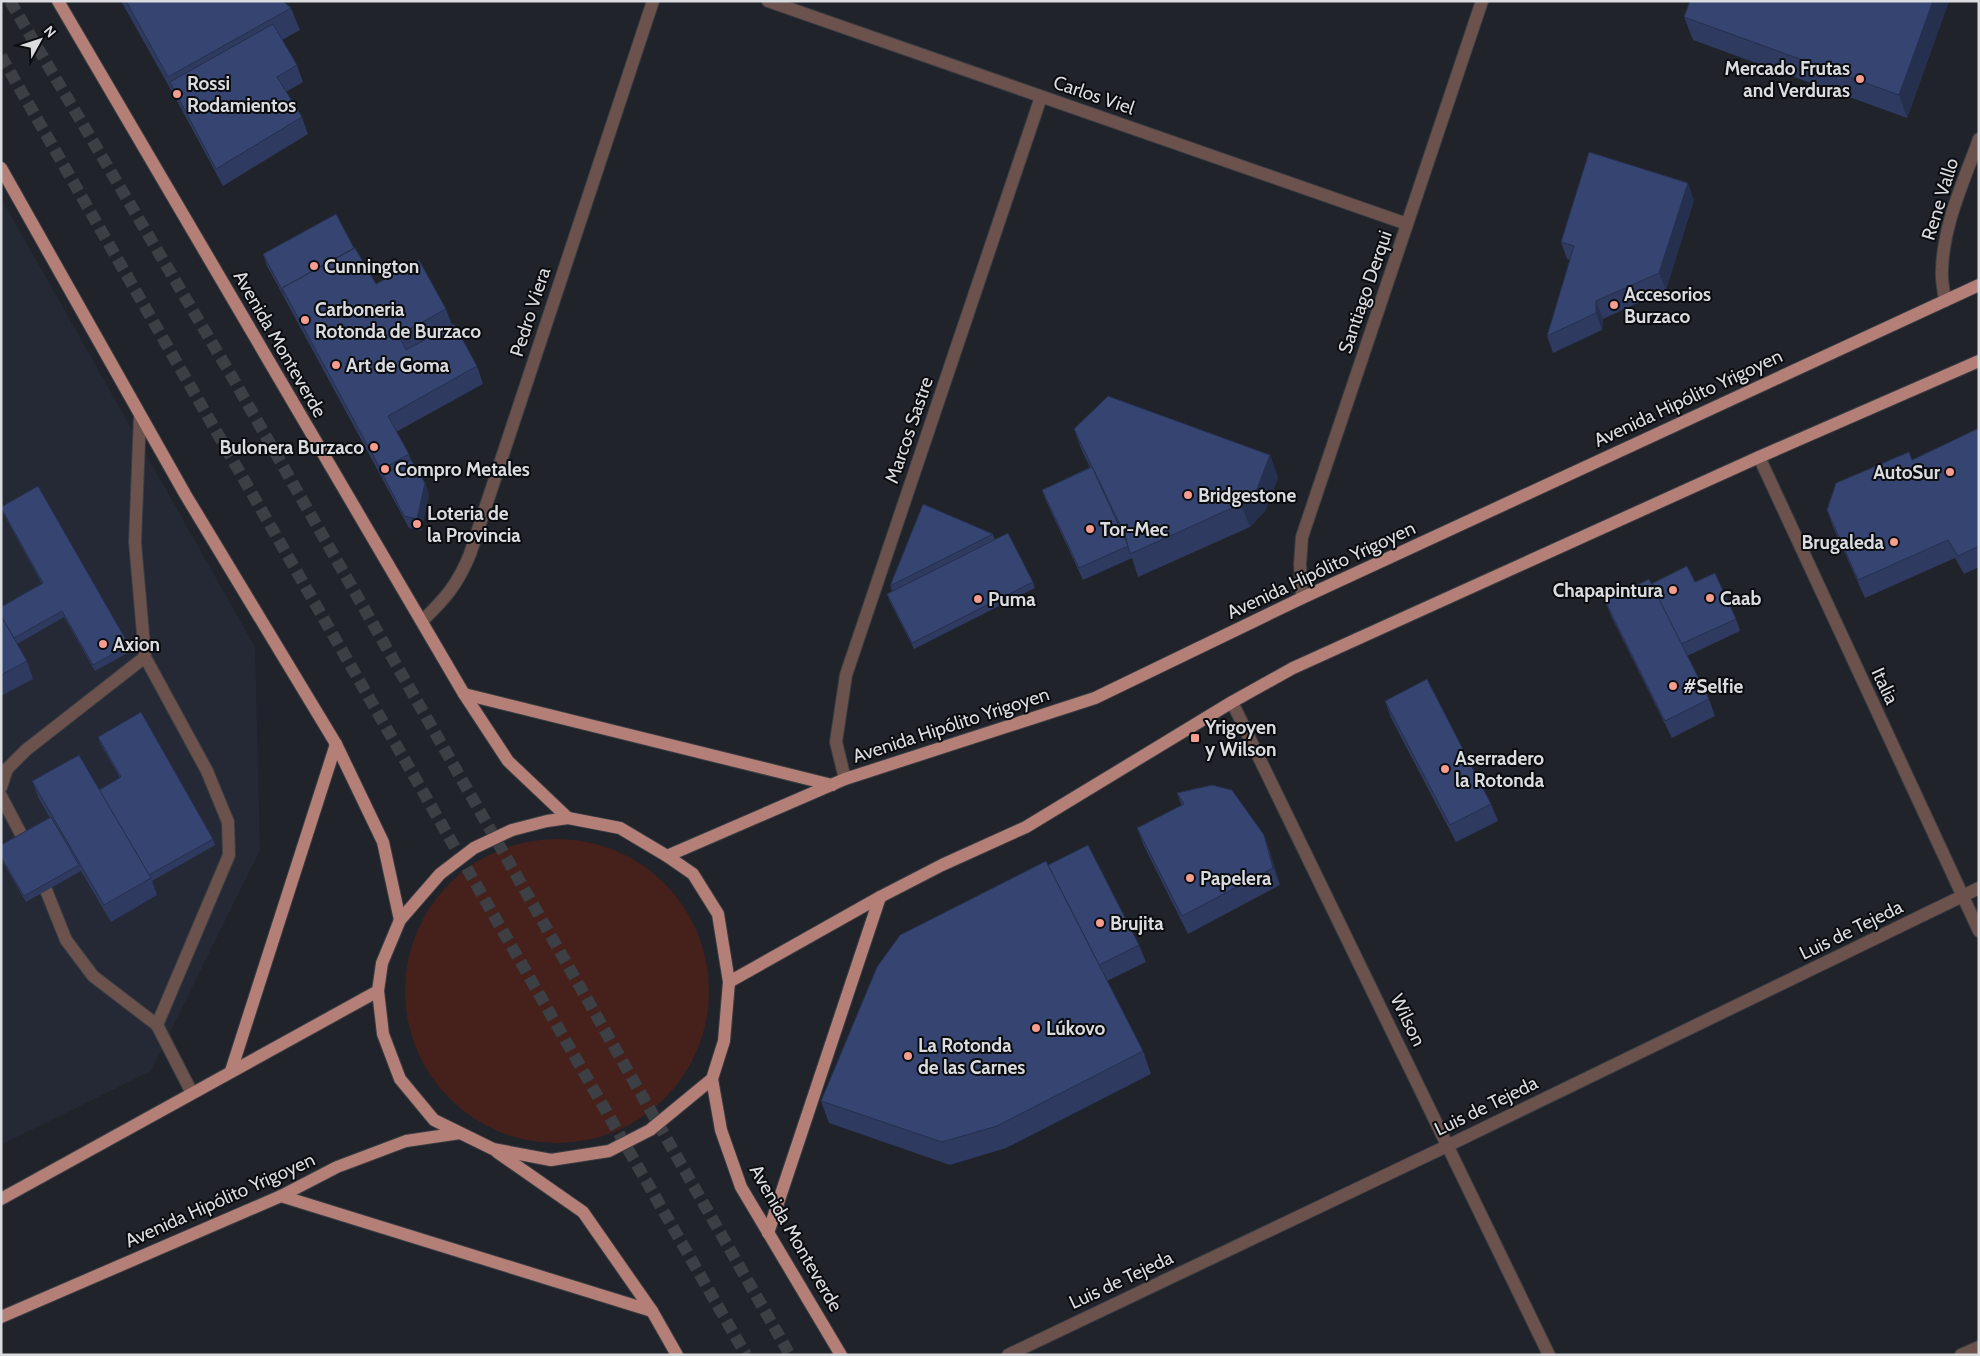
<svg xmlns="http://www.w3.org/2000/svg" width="1980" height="1356" viewBox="0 0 1980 1356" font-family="Cabin,sans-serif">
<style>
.built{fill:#242935}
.green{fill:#46211c}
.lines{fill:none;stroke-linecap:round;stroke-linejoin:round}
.major-tunnel{stroke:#3c3f44;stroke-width:12;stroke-dasharray:12 6;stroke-linecap:butt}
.minor-casing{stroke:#3a3d43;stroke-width:14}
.major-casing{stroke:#3a3d43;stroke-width:14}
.minor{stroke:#6b524d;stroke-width:12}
.major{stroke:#b37f77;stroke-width:12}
.wall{fill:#2e3a60}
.shaded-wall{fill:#25304e}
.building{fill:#354470;stroke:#25304e}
.poi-dot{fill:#f59d8f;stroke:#0b0c0f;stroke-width:2}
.labels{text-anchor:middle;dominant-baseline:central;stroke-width:4;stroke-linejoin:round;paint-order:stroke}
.poi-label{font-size:19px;font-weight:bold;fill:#dadce0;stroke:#0b0c0f;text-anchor:start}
.street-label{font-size:19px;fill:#dadce0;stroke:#0b0c0f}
</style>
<rect width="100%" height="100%" fill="#202329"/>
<path class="built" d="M1,198L255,647L260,850L151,1071L1,1145Z"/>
<circle class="green" cx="557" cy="991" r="152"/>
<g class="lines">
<g class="major-tunnel">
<path d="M10,1L231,375L790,1355"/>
<path d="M1,56L746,1355"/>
</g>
<defs>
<g id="minor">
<path d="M768,1L1407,224"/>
<path d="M1945,301C1944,291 1941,280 1942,270C1943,225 1964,181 1979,139"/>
<path d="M1759,457L1979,931"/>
<path d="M1302,598L1300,564L1302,537L1482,1"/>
<path d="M422,621C445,599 458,584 470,554L653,1"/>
<path d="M145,657L207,771L228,822L229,855L157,1025"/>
<path d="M1232,702L1549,1355"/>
<path d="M845,779L836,742L846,675L1041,97"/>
<path d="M1,787L7,769L26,750L145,657L135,542L140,416"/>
<path d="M1,796L24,840"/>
<path d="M46,890L66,940L93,976L157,1025L192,1093"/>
<path d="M1008,1355L1447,1146L1979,888"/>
<path d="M1961,1355L1979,1347"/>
</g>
<g id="major">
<path d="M58,1L464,694L508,761L568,818"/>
<path d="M1,168L185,494L336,744L383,842L400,920"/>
<path d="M464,694L832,785"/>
<path d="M568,818L620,828L667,856L693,874L718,914L729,982L724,1041L712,1079L650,1130L609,1151L551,1160L493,1149L434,1120L400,1079L383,1034L378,991L382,963L400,920L440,874L474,848L512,830L547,821Z"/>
<path d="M667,856L845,779L1095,698L1302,598L1979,285"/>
<path d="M729,982L880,897L942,865L1026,827L1232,702L1293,668L1759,457L1979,361"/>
<path d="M231,1071L336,744"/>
<path d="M712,1079L721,1130L741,1187L841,1355"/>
<path d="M497,1152L583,1212L652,1311L677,1355"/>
<path d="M281,1196L652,1311"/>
<path d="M1,1199L378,991"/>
<path d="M768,1233L880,897"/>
<path d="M1,1317L281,1196L337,1167L406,1141L460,1133"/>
</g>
</defs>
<use href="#minor" class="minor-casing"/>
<use href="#major" class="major-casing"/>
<use href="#minor" class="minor"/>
<use href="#major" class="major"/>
</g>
<g class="wall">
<path d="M121,1H283L291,8L300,30L282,40L297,65L303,82L286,92L302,117L308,134L223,186L176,99Z"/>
<path d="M1690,1H1949L1907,118L1693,40L1684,17Z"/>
<path d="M1694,200L1666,290L1603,319L1602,330L1553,353L1547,336L1570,260L1567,259L1561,242Z"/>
<path d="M354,248L376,284L446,309L452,325L477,366L483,384L396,432L409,454L411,460L425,483L429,495L421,531L409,528L267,266L263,254Z"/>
<path d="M1979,428V567L1964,574L1955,558L1865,598L1833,527L1827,510L1912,460Z"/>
<path d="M1074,429L1270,455L1278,478L1265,511L1250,527L1138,577L1132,558L1083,580L1046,501L1042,490L1090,467L1082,451Z"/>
<path d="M1,509L129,645L131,651L95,671L64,617L17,644L27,661L33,679L1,696V607L42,584L3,513Z"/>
<path d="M993,534L995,540L1033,582L1035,588L914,649L889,600L887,594L892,591L890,586Z"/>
<path d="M1695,582L1736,619L1740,631L1687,656L1709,699L1715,716L1672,738L1612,618L1605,601L1651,584Z"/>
<path d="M1385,701L1491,804L1498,821L1456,842L1391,718Z"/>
<path d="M98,737L213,839L215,845L152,881L157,895L111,922L81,871L26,902L1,859V845L50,818L39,799L32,781L99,790L120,778L100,743Z"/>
<path d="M1177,793L1264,835L1270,852L1280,885L1188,934L1144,846L1137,828L1182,806Z"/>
<path d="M1048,865L1139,945L1146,962L1107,981L1143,1051L1151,1074L1006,1148L950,1165L829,1123L821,1101Z"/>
</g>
<g class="shaded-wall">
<path d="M1933,1H1949L1907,118L1899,95Z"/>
<path d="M1688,183L1694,200L1666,290L1659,273Z"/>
<path d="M1596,301L1603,319L1602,330L1596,313Z"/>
<path d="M1270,455L1278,478L1265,511L1250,527L1241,504Z"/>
<path d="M425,483L429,495L421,531L417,519Z"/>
<path d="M1264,835L1270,852L1280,885L1273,868Z"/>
</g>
<g class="building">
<path d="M126,1H283L291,8L168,77Z"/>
<path d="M1690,1H1933L1899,95L1684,17Z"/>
<path d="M273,24L297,65L277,77L302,117L216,169L170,82Z"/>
<path d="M1589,152L1688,183L1659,273L1596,301V313L1547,336L1574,246L1561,242Z"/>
<path d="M336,214L354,248L282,288L284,294L263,254Z"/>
<path d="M355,248L376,284L419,260L446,309L399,335L406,350L454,324L477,366L388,416L409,454L381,470L282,288Z"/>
<path d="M1108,396L1270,455L1257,489L1241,504L1130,554L1125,535L1074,429Z"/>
<path d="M1979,428V546L1958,556L1948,540L1858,580L1827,510L1836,483L1909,452L1912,460Z"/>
<path d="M411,460L425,483L417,519L404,516L383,475Z"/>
<path d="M1092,467L1126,541L1128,546L1079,568L1042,490Z"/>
<path d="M38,486L129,645L93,665L62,611L14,638L1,616V607L43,583L1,508V507Z"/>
<path d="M923,504L993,534L890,586Z"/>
<path d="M1008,533L1033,582L912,643L887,594Z"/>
<path d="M1687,566L1695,582L1715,573L1736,619L1681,644L1651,584Z"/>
<path d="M1649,579L1709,699L1665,721L1605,601Z"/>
<path d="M1,616L27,661L1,675Z"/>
<path d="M1427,679L1491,804L1450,825L1385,701Z"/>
<path d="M141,712L213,839L149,875L99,790L121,777L98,737Z"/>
<path d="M79,755L151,878L104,905L32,781Z"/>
<path d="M1212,785L1232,790L1264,835L1273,868L1182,916L1137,828L1184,804L1177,793Z"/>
<path d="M51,817L79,865L24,896L1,857V845Z"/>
<path d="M1088,845L1139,945L1099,965L1048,865Z"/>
<path d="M1046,861L1143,1051L997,1126L942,1142L821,1101L877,967L900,935Z"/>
</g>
<g class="poi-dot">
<circle cx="1860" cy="79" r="5"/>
<circle cx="177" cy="94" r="5"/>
<circle cx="314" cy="266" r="5"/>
<circle cx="1614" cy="305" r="5"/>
<circle cx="305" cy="320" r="5"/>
<circle cx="336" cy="365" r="5"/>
<circle cx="374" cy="447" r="5"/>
<circle cx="385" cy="469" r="5"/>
<circle cx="1950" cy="472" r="5"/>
<circle cx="1188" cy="495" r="5"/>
<circle cx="417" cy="524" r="5"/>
<circle cx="1090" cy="529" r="5"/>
<circle cx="1894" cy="542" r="5"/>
<circle cx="1673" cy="590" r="5"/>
<circle cx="1710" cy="598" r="5"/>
<circle cx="978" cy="599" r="5"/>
<circle cx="103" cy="644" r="5"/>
<circle cx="1673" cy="686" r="5"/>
<rect x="1190" y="733" width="10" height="10" rx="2.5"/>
<circle cx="1445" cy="769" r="5"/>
<circle cx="1190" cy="878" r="5"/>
<circle cx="1100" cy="923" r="5"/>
<circle cx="1036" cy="1028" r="5"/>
<circle cx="908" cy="1056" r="5"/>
</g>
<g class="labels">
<g class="poi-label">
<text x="1850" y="68" text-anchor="end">Mercado Frutas<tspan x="1850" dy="22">and Verduras</tspan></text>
<text x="187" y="83">Rossi<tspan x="187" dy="22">Rodamientos</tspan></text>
<text x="324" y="266">Cunnington</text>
<text x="1624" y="294">Accesorios<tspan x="1624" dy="22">Burzaco</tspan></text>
<text x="315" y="309">Carboneria<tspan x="315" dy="22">Rotonda de Burzaco</tspan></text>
<text x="346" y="365">Art de Goma</text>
<text x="364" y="447" text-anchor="end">Bulonera Burzaco</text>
<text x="395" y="469">Compro Metales</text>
<text x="1940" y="472" text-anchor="end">AutoSur</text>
<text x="1198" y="495">Bridgestone</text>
<text x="427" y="513">Loteria de<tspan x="427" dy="22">la Provincia</tspan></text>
<text x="1100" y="529">Tor-Mec</text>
<text x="1884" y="542" text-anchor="end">Brugaleda</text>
<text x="1663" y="590" text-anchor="end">Chapapintura</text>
<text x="1720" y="598">Caab</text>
<text x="988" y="599">Puma</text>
<text x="113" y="644">Axion</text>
<text x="1683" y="686">#Selfie</text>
<text x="1205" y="727">Yrigoyen<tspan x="1205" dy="22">y Wilson</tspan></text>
<text x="1455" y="758">Aserradero<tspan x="1455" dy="22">la Rotonda</tspan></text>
<text x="1200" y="878">Papelera</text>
<text x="1110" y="923">Brujita</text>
<text x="1046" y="1028">Lúkovo</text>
<text x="918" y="1045">La Rotonda<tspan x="918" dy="22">de las Carnes</tspan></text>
</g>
<g class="street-label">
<text transform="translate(1094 95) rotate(19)">Carlos Viel</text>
<text transform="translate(1940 199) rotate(-73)">Rene Vallo</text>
<text transform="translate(1365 292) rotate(-71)">Santiago Derqui</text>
<text transform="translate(530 312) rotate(-72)">Pedro Viera</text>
<text transform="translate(280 344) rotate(60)">Avenida Monteverde</text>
<text transform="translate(1688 398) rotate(-25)">Avenida Hipólito Yrigoyen</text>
<text transform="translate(909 430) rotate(-71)">Marcos Sastre</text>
<text transform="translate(1321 570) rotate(-25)">Avenida Hipólito Yrigoyen</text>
<text transform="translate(1885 686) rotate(65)">Italia</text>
<text transform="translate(951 725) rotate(-18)">Avenida Hipólito Yrigoyen</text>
<text transform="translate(1851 930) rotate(-26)">Luis de Tejeda</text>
<text transform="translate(1408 1020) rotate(64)">Wilson</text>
<text transform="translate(1486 1106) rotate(-26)">Luis de Tejeda</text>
<text transform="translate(220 1200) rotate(-24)">Avenida Hipólito Yrigoyen</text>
<text transform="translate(796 1238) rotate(60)">Avenida Monteverde</text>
<text transform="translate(1121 1280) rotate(-25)">Luis de Tejeda</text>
</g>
</g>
<rect width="1980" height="1356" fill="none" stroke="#dadce0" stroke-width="5"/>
<g transform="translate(40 40) rotate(50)" stroke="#0b0c0f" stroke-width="4" paint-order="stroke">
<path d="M0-4L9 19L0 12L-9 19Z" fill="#dadce0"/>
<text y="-8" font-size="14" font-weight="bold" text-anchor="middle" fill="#dadce0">N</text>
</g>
</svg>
